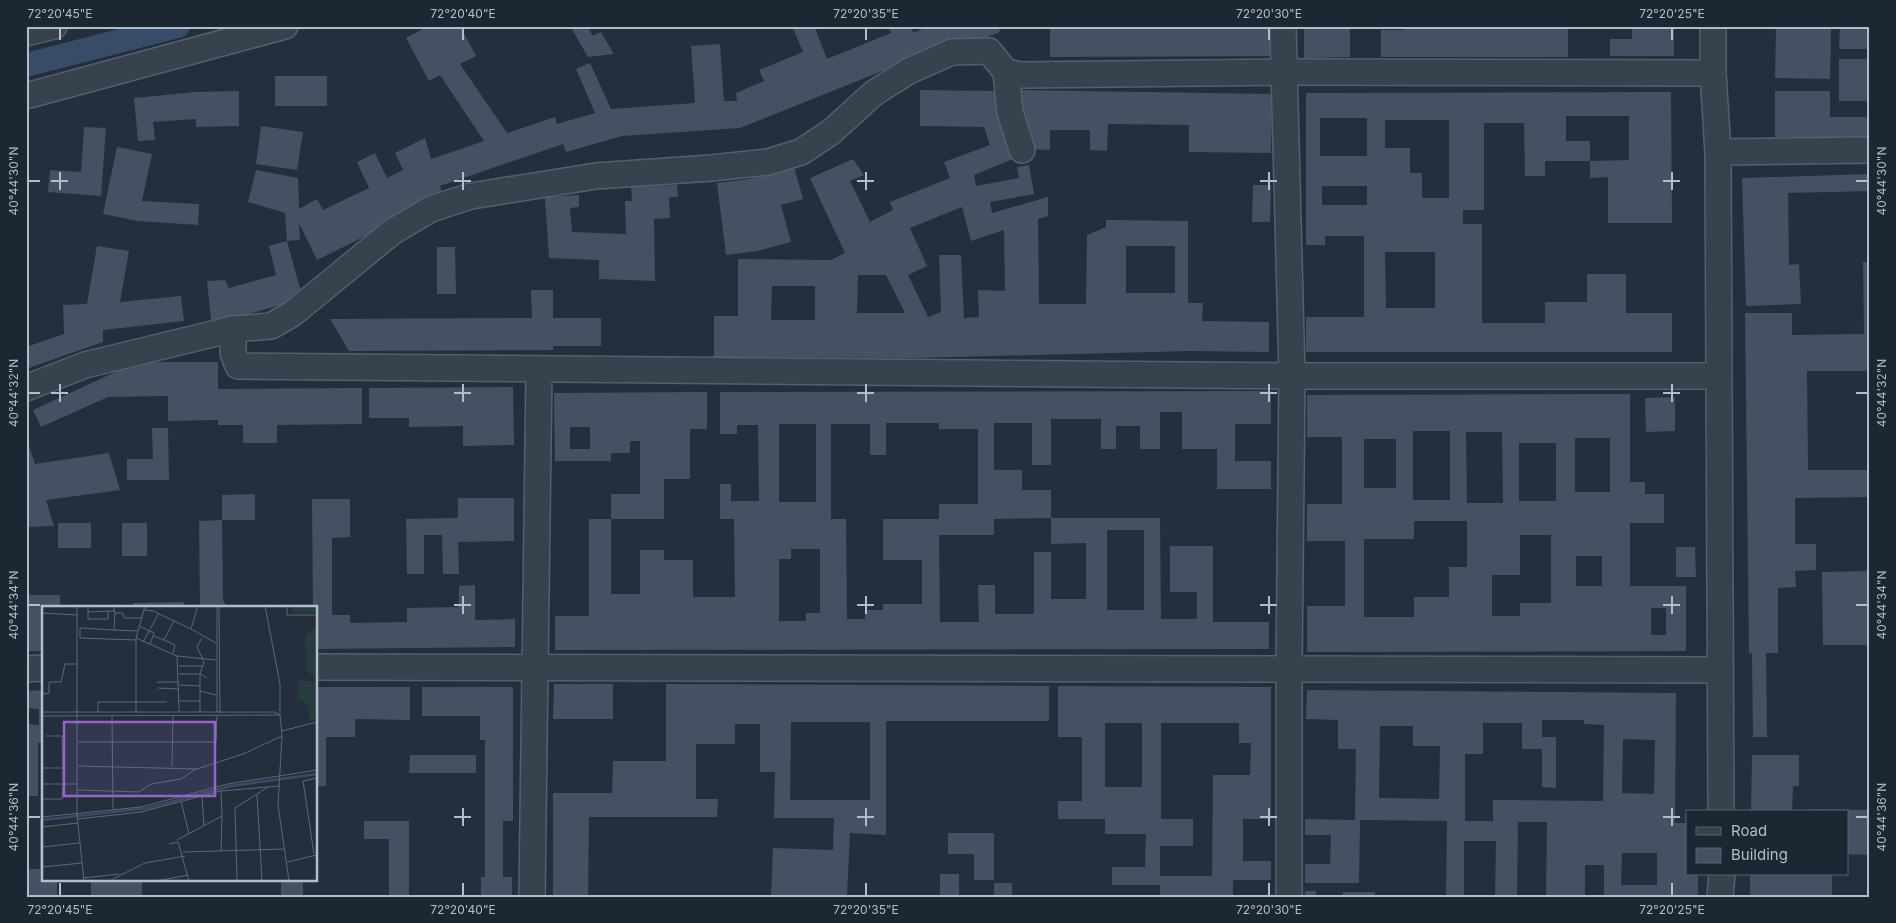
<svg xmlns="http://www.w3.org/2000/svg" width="1896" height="923" viewBox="0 0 1896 923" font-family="Inter,sans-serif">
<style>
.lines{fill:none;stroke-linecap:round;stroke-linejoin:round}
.canal{stroke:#394c67;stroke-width:24}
.building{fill:#455162;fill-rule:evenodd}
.minor-casing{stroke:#565f6c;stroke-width:28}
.minor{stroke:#38414e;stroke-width:25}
.ticks{fill:none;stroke:#b4bcc9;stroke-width:2}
.inset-river{fill:none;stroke:#394c67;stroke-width:2.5}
.inset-road{fill:none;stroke:#5e6776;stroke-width:1}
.view{fill:#9266c3;fill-opacity:0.15;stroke:#9266c3;stroke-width:2.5}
.inset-edge{fill:none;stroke:#b4bcc9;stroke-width:2.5}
.neatline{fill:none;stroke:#b4bcc9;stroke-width:2}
.ticks-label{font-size:12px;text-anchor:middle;fill:#b4bcc9}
</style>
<rect width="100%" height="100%" fill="#242f3e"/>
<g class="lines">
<path class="canal" d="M26,65L178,26"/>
</g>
<g class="building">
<path d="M428,26H460L476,56L460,64L507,133L555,117L557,124L595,113L576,69L590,63L611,109L695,103L691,46L720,44L724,101H737L736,93L764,81L759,70L803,52L792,26H814L827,59L891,33L888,26H911L913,33L930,26H998L1000,32L965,46L962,39L740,128L622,136L566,152L563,144L440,186L442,193L388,225L317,260L299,223L300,240L287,241L303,299L237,317L211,320L207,281L225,280L229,288L276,275L269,246L287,241L285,213L248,202L256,170L298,178L299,209L317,199L323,210L369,188L357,162L375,153L387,178L403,170L395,153L425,138L431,159L484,141L440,75L429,81L406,38Z"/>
<path d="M570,26H587L593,36L601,32L614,54L588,57Z"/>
<path d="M1050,26H1272V56L1050,57Z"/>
<path d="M1304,26H1350V57L1304,58Z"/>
<path d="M1404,26H1568V57H1381V30H1404Z"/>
<path d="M1632,26H1674V56H1610V39H1632Z"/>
<path d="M1840,26H1870V49H1839Z"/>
<path d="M1776,28L1831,29L1830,79L1775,78Z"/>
<rect x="1839" y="59" width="31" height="42"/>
<rect x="275" y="76" width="52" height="30"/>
<path d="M920,90L994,91L1018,157L974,175L976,186L1019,178L1017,167L1029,165L1034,194L990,202L992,213L1048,197V216L1038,219L1039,304H1086L1087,235L1106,227V220L1188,221V303H1203L1202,321L1269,322V352L1189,351L913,358L714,357V316H738V259L831,260L845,253L810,178L853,159L864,175L850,181L870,222L893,210L890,202L950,178L944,162L990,145L984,127L920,126ZM962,207L971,241L1004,230L1005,291L978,290L979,317L964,318L961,255H939L941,312L928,317L908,275L927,266L910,228ZM1126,246H1175V293H1126ZM858,275H886L905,313H857ZM772,286H815V320H771Z"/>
<path d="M1020,90L1272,94L1271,153L1189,152V125L1108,124L1107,151L1090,150V130H1050V150L1027,149Z"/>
<path d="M239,91V126L196,127V119L153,122L155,140L138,141L134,98L196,92Z"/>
<path d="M1775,91H1830V117H1870V138L1775,137Z"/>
<path d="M1671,92L1672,223H1608V177L1590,178V161L1629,160V116H1566V141H1590V161H1545V176H1525L1524,123H1484V210H1463V224H1482V323H1545V302H1587V274H1626V313H1672V352H1306V317H1364V236H1325V245H1306V93ZM1320,118H1367V156H1320ZM1385,120H1449V198H1422V173H1410V148H1385ZM1322,186H1367V205H1322ZM1385,252H1435V308H1386Z"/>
<path d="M261,126L303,132L297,170L256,164Z"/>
<path d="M84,127L106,128L101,196L48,192L50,170L81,172Z"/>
<path d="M117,147L152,154L142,201L199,204L198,225L138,221L103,214Z"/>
<path d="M794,167L803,199L781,205L791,242L757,251L726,255L717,183L749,179Z"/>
<path d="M1870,174V191L1788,193L1789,265L1799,264L1801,304L1746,306L1742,178Z"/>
<path d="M677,185L678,197H669L670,218L654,219L655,281L599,279V260L549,258L545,197L579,195V207L570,208L572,232L626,234L625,201H632L631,187Z"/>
<path d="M1253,185H1271L1270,222H1252Z"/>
<path d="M97,246L129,251L120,302L181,296L184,321L103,330V342L26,369V347L64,334L63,305L87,304Z"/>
<path d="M437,247H455L456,294H437Z"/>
<path d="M1863,262H1870V371H1807L1808,470H1870V497L1795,498V544H1816V570L1795,571L1796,587L1778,588V653H1766L1767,737H1753L1752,653H1749L1745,313H1792V335L1864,334Z"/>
<path d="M531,290H553V318H601V346H553V350L349,351L330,319L532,318Z"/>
<path d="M137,362H218V389L362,388V424L277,425V443H243V425H218V420L168,421V396L108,397L41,427L33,410Z"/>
<path d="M513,387L514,445L463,446V426L409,427V418H369V388Z"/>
<path d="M1271,391V424H1235V461H1271V489H1217V449H1182V412H1160V449H1140V426H1116V449H1101V419H1051V465H1032V423H994V470H1022V490H1051V518H1160L1161,619H1197V592H1170V546H1213V622H1269V649L555,650V616H589V519H611V494H640V441H630V453H611V461H555L554,393L707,392V429H690V479H664V519H611V594H640V550H664V560H693V597H735L734,519H720V484H731V501H759L758,425H737V434H720V392ZM886,423H939V429H978V504H939V519H883V560H922V604H883V610H865V619H847L846,519H831V424H870V455H886ZM779,424H816V502H779ZM570,427H590V449H570ZM1051,518V544L1086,543V599H1051V552H1034V614H995V585H978L979,622H940L939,535H994V519ZM1107,530H1144V610H1107ZM791,549H820V613H806V621H779V559H791Z"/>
<path d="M1630,394V482H1645V494H1664V523H1630V586H1686V651L1307,652V606H1345V541H1307V504H1342V437H1307V395ZM1413,431H1450V500H1413ZM1466,432H1502L1503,503H1467ZM1575,438H1610V492H1575ZM1364,439H1396V488H1364ZM1519,443H1556V501H1519ZM1414,521H1467V567H1449V597H1414V617H1364V539H1414ZM1520,535H1551V603H1520V616H1492V575H1520ZM1576,556H1602V586H1576ZM1651,608H1666V635H1651Z"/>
<path d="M1675,397V431L1646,432L1645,398Z"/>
<path d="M152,428H168L169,480H127V459H153Z"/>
<path d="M26,436L35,464L109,453L120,490L46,500L54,526L26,527Z"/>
<path d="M255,494V520H222V495Z"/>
<path d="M458,498H514V541L458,542L459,574H443L442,535H424V574H407L406,519L458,518Z"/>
<path d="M312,499H350V537L332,538V615H350V623L407,622V608L459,607V586L475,585V620L515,619V647L316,649V607H313Z"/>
<path d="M222,520L223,600L227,607H200L199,521Z"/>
<rect x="58" y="523" width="33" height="25"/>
<rect x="122" y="523" width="25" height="33"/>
<path d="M1676,547H1695L1696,577H1676Z"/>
<path d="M1868,571L1869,645H1823L1822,572Z"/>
<path d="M26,595H60V607H44V651H26Z"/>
<path d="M184,602V607H133V603Z"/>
<path d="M554,684H613V719H553Z"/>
<path d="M666,684L1049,686V721H886V835L850,833L847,897H771L773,848L833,850L834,818H774L775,772H760V724H735V744H696V799H718L717,817H589L588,897H553V793H612L613,761H666ZM791,722H870V800H790Z"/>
<path d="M1058,686L1271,687V819H1243V861H1271V880H1233V897H1160V885H1112V867H1145L1146,834H1105V819H1058V801H1082V737H1058ZM1105,723H1142V787H1105ZM1161,723H1239V743H1251L1250,775H1213L1212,876H1160V846H1193V819H1161Z"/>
<path d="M316,687H410V720L355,719V737H326V786H316Z"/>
<path d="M422,687H513V821H503V877H512V897H481V877H485V740H480V716H422Z"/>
<path d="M44,690V743H38V796H26V724L39,725V709L26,708V691Z"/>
<path d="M1307,690L1676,693L1675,823H1687V874H1698V897H1604V865H1585V897H1546L1547,822H1518L1517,897H1495L1496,841H1464V897H1446L1447,821L1360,820L1359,883H1305V864H1330L1331,835H1305V819L1355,820L1356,749H1338V720L1306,719ZM1542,720H1584V724L1604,725L1603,801L1493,800V821H1465V754H1483V723H1522V749H1542V787L1556,788V737H1542ZM1380,726H1413V746H1440L1439,799L1379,798ZM1623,739L1655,740L1654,794L1622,793ZM1622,853H1657V885H1621Z"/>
<path d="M410,755H476V773H409Z"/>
<path d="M1752,755H1799V786H1793L1792,812H1751Z"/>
<path d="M1810,809L1870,810V855L1847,854V812H1810Z"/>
<path d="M40,819H44V879H57V897H26V869H40Z"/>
<path d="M364,821H409V897H389V839H364Z"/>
<path d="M948,833H994V880H974V854H948Z"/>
<rect x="940" y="874" width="19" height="23"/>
<rect x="1750" y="874" width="82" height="23"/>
<path d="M91,879H142V897H124V895L91,897Z"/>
<rect x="281" y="879" width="22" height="18"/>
<rect x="994" y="883" width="18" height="14"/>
<rect x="1305" y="891" width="11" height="6"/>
<rect x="1343" y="892" width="32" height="5"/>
</g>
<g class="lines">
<defs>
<g id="minor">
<path d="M1283,26L1292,376L1289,668V897"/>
<path d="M1713,26V73L1718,152L1721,812"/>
<path d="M26,33L54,26"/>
<path d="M1006,72L1010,112L1022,150"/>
<path d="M26,96L285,26"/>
<path d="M1718,152L1870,150"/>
<path d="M233,329V353L238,366L1292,376H1718"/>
<path d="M26,388L85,365L233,329L271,326L292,314L392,232L431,209L471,196L596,176L711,168L768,162L801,152L831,132L874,93L909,71L952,52L989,51L1006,72L1022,75L1284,72L1713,73"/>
<path d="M316,667L1719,670"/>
<path d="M26,669L44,668"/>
<path d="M532,897L539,369"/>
<path d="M1720,897L1722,874"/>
</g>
</defs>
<use href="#minor" class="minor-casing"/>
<use href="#minor" class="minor"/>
</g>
<path class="ticks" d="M60,28V40M463,28V40M866,28V40M1269,28V40M1672,28V40M60,172V190M463,172V190M866,172V190M1269,172V190M1672,172V190M28,181H40M51,181H68M454,181H471M857,181H874M1260,181H1277M1663,181H1680M1856,181H1868M60,384V402M463,384V402M866,384V402M1269,384V402M1672,384V402M28,393H40M51,393H68M454,393H471M857,393H874M1260,393H1277M1663,393H1680M1856,393H1868M463,596V614M866,596V614M1269,596V614M1672,596V614M28,605H40M454,605H471M857,605H874M1260,605H1277M1663,605H1680M1856,605H1868M463,808V826M866,808V826M1269,808V826M1672,808V826M28,817H40M454,817H471M857,817H874M1260,817H1277M1663,817H1680M1856,817H1868M60,883V896M463,883V896M866,883V896M1269,883V896M1672,883V896"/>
<g transform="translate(42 606)">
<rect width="275" height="275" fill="#242f3e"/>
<path d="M250,0H275V7H250ZM275,20V75L264,63L263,31ZM257,74L275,76V113L268,115L265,100L262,95L256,94Z" fill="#263c3f"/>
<path class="inset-river" d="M0,214L106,202L189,180L275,168"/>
<path class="inset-road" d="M35,0V209L42,275M46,0V13H66V5M71,0L73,7H81L82,12H100M177,0L178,107M223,0L238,78V108M245,0V9H275M102,4L111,5L149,23L156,0M46,6L72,5M0,7L35,9M97,20L112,27L111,30M149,23L174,37M72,24L95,25M38,32V22L72,24L73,7M38,32L94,34M94,32L135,50L137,105M122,34L133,39L131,47M101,36L117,7M108,38L111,30L122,34L132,15M135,50L174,54M137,60H160M137,68H158L162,56L155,41L160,32M115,76H137M137,79L158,80V105M158,79V68L165,72M116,82L137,83M158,85L174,89M0,88L7,87V76H19L23,58H36M137,95H158M0,106H232L238,109M56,106V96H125M94,106V32L103,0M175,106V0M238,109L240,130L236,199L247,275M0,110L238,109M70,110L71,203M240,125L275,116M36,136H174L175,109M36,160L155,163M130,160L131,110M0,162H20M0,178H21L20,130H4M36,184L97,186L109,178L139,173L152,164L201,148L240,130M215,189L220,275M160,190L162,220M0,193H20L21,178H36M139,195L147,228M0,211L99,201L186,178L275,164M36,213L99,206L179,185L237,180M0,221L36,217M135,234L180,210L179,185M127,238L136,236L147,275M0,241L37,237M179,245L180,210M141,246L242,243M272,248L261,175L275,172M245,256L275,249M0,261L40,257M41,272L77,268M69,274L103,257L143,250M114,275L146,269M195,275L193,202L226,181"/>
<path class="view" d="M22,116H173V190H22Z"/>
<rect width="275" height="275" class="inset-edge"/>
</g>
<rect width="1896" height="923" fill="none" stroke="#1d2633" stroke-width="55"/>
<rect x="1686" y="810" width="162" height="65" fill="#1d2633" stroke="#59626f"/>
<rect x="1696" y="827" width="25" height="8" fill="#38414e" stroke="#59626f"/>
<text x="1731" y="836" font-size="15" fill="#b4bcc9">Road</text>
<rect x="1696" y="848" width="25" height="15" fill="#455162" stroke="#59626f"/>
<text x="1731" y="860" font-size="15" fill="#b4bcc9">Building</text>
<rect x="28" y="28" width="1840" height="868" class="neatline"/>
<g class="ticks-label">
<text x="60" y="18">72°20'45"E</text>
<text x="463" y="18">72°20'40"E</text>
<text x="866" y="18">72°20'35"E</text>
<text x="1269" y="18">72°20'30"E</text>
<text x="1672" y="18">72°20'25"E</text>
<text transform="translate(1882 181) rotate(-90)" y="4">40°44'30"N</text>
<text transform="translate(14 181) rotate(-90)" y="4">40°44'30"N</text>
<text transform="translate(1882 393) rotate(-90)" y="4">40°44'32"N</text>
<text transform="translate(14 393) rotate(-90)" y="4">40°44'32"N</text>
<text transform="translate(1882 605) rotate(-90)" y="4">40°44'34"N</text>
<text transform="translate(14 605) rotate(-90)" y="4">40°44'34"N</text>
<text transform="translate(1882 817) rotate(-90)" y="4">40°44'36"N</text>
<text transform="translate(14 817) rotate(-90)" y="4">40°44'36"N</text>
<text x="60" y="914">72°20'45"E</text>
<text x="463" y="914">72°20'40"E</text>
<text x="866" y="914">72°20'35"E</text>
<text x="1269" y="914">72°20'30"E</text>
<text x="1672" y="914">72°20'25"E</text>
</g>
</svg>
